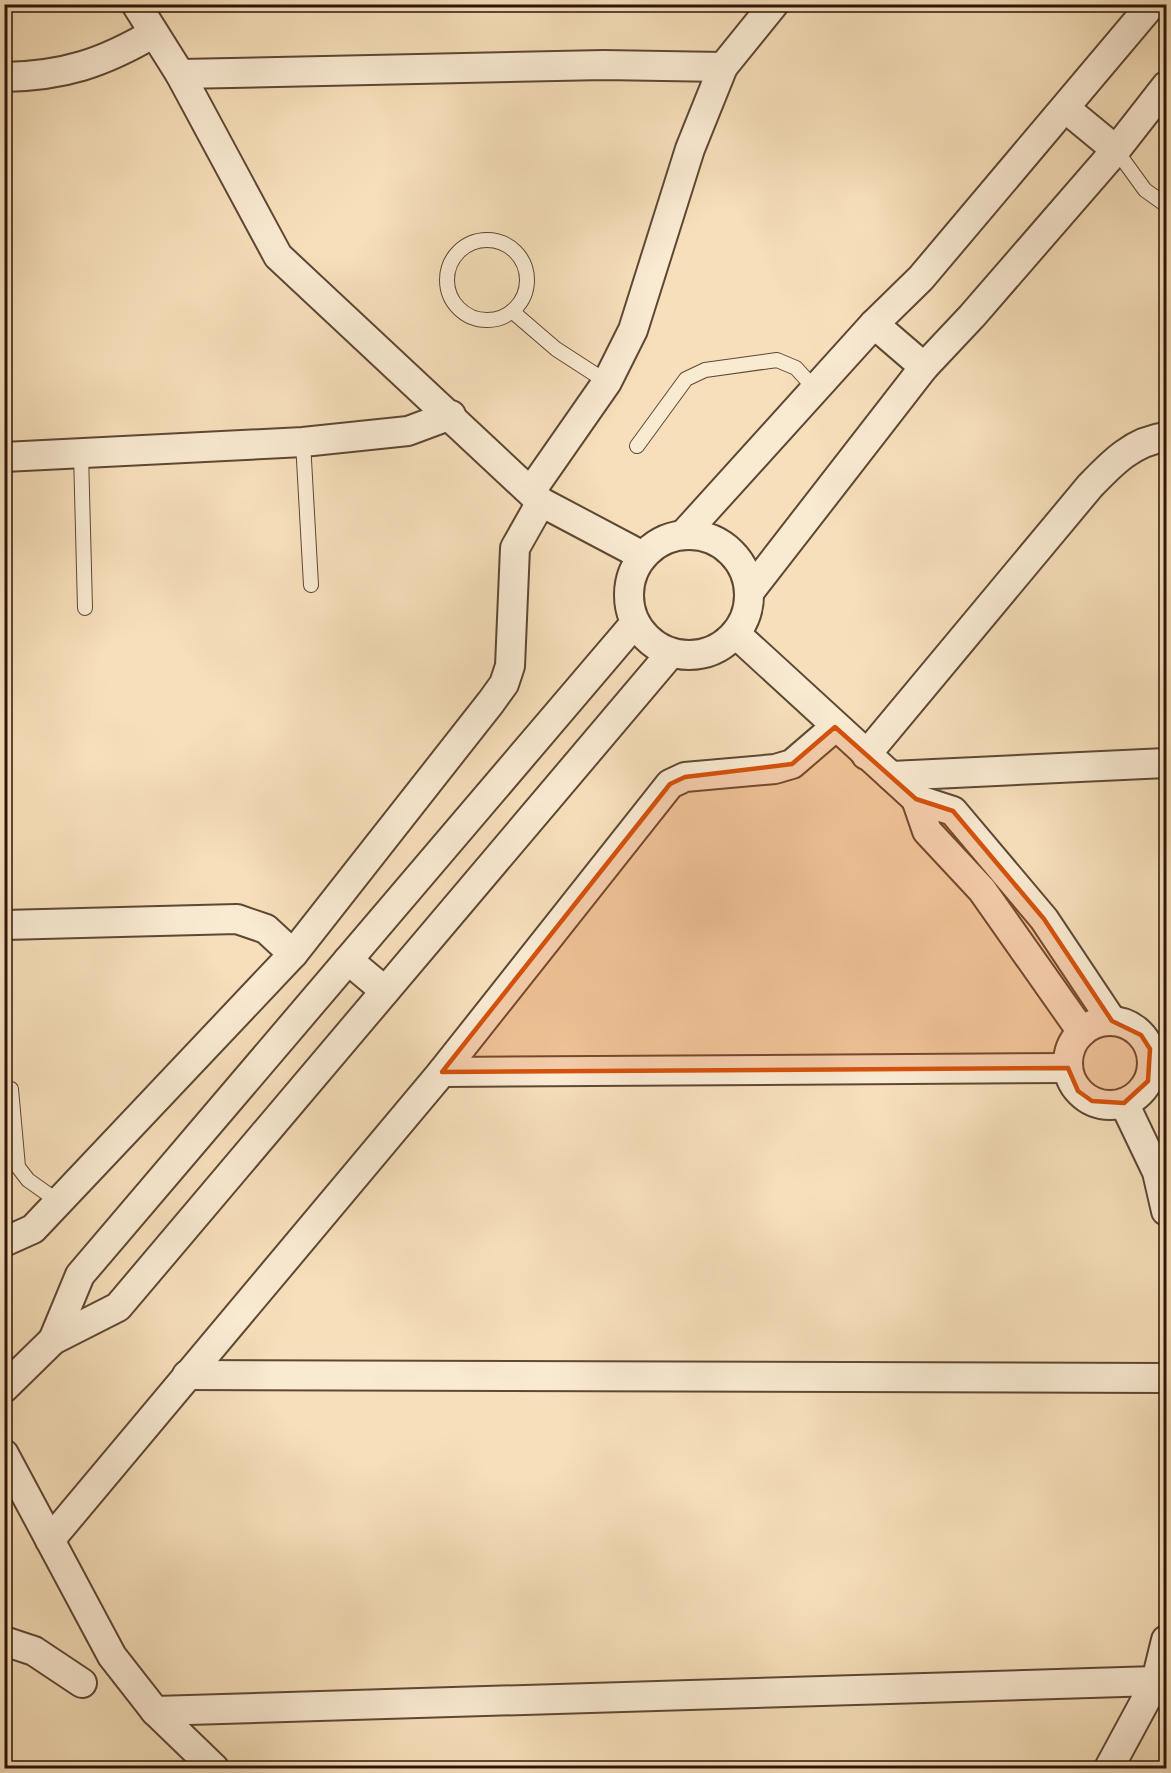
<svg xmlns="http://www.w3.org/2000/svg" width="1171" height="1773" viewBox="0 0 1171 1773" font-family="'Libre Caslon Text',serif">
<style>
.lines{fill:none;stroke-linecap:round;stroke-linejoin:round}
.service-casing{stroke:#5e4734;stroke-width:16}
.minor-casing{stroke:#5e4734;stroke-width:32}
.service{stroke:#f9ead2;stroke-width:14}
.minor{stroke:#f9ead2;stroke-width:28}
.marked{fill:#d5520c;fill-opacity:0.2;stroke:#d5520c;stroke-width:4.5;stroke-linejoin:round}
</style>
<rect width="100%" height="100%" fill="#f6dfba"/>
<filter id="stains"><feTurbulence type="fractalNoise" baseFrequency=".00333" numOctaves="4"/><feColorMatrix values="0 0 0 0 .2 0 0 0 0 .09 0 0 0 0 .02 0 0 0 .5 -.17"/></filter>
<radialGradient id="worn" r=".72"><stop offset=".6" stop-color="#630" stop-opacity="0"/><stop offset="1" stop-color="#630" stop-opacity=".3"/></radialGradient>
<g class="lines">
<defs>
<g id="service">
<path d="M1116,150L1145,190L1166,205"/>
<circle cx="487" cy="280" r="40"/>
<path d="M513,312L556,349L607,382"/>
<path d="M303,442L311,585"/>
<path d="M637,446L686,379L705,370L777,360L796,368L815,389"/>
<path d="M81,453L85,608"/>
<path d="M11,1089L18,1167L28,1180L59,1202"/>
</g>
<g id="minor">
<path d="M136,4L180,74L278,256L541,502L643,556"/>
<path d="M180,74L604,65L723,67"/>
<path d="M4,77C64,76 103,63 154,33"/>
<path d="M1065,108L1116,150"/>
<path d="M874,324L924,367"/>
<path d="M4,457L303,442L408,431L451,415"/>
<path d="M531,491L607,382L633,330L690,149L723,67L774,4"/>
<path d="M684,534L874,324L921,278L1152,4"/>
<circle cx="689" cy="595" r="60"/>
<path d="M751,590L924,367L972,316L1116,150L1166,86"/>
<path d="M736,634L916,799L953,811L1044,919L1112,1021"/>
<path d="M866,755L1090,486C1112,463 1133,441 1166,437"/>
<path d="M891,776L1166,763"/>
<path d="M916,799L927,831L982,890L1082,1032"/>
<path d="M4,925L237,919L266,929L293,954"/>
<path d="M348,960L385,991"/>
<circle cx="1110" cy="1063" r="42"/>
<path d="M442,1072L1068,1068"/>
<path d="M1124,1103L1157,1172L1166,1211"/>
<path d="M4,1242L33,1229L293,954L491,702L504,684L510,666L515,548L541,502"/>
<path d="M53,1340L80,1275L635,623"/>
<path d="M187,1375L1166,1378"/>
<path d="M4,1388L53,1340L118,1307L671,653"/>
<path d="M4,1454L112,1656L155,1711L214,1768"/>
<path d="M50,1540L442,1072L670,784L685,777L775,769L792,764L835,727"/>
<path d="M4,1641L34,1651L82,1683"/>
<path d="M155,1711L1156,1681"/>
<path d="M1109,1768L1156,1681L1166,1640"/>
</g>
</defs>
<use href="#service" class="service-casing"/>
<use href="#minor" class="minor-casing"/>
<use href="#service" class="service"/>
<use href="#minor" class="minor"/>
</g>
<path class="marked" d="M835,727L916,799L953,811L1044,919L1112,1021L1141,1035L1150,1049L1148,1081L1124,1103L1092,1101L1078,1091L1068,1068L442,1072L670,784L685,777L792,764Z"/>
<rect width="1171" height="1773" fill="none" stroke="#f6dfba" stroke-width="24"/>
<rect x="6" y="6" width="1159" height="1761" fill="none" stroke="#2c1408" stroke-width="3"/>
<rect x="12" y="12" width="1147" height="1749" fill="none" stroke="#2c1408" stroke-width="1.5"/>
<rect width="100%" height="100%" filter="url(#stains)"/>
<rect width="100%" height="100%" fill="url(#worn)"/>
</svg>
